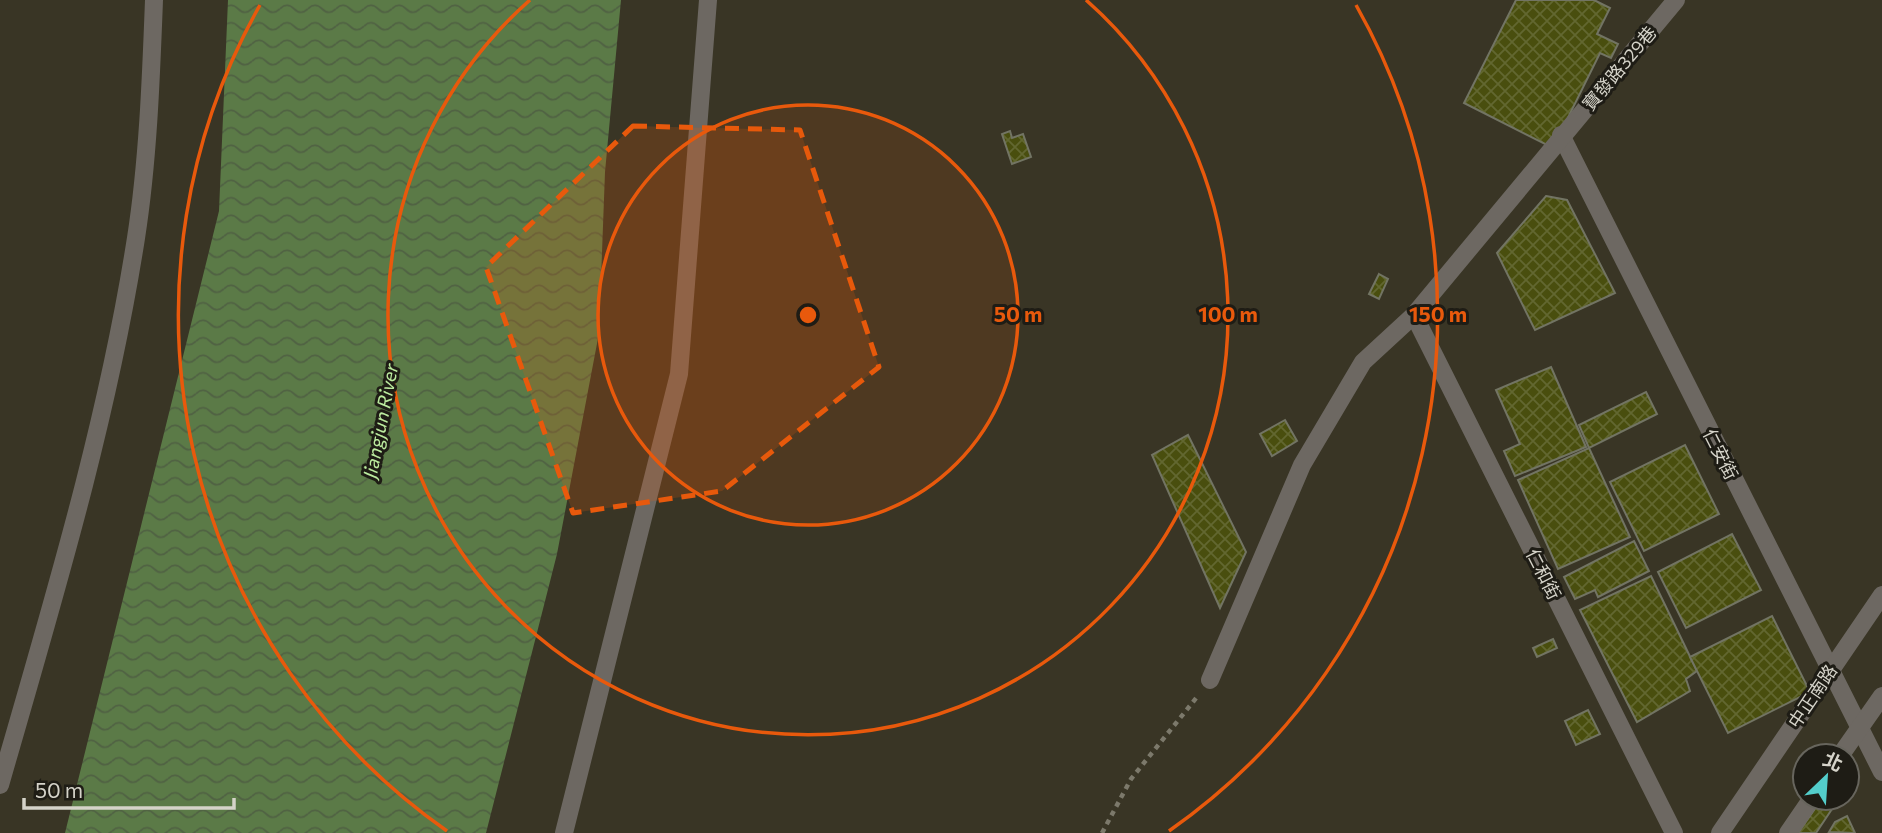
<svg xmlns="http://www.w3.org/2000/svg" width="1882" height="833" viewBox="0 0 1882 833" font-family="Commissioner,'Noto Sans TC',sans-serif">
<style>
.water{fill:url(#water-waves)}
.building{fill:url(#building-cross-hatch);stroke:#727463;stroke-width:2}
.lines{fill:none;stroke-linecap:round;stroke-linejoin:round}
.path{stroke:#7c796b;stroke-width:4.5;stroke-dasharray:5 5;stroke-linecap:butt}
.minor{stroke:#6d6862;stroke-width:18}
.marked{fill:#e8590c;fill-opacity:0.2;stroke:#e8590c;stroke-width:5;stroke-dasharray:14 9;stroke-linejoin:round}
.ring{fill:none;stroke:#e8590c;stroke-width:3.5}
.labels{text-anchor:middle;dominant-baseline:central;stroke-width:6;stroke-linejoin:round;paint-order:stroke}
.street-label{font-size:18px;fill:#d5d3c9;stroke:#1e1c15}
.water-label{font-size:19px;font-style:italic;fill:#bcec9f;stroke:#1e1c15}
.centre{fill:#e8590c;stroke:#1e1c15;stroke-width:3.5}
.ring-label{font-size:21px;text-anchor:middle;font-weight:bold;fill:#e8590c;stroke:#1e1c15;stroke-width:6;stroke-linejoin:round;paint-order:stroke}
</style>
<defs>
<pattern id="water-waves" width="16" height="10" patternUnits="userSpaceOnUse" patternTransform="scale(1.75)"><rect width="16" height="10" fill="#5b7a47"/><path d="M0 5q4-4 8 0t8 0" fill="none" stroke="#506243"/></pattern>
<pattern id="building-cross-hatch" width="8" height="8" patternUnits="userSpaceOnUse" patternTransform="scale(1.75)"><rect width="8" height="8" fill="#494e0e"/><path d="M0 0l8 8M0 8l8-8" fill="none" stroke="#626730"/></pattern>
</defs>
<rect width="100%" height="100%" fill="#393525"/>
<path class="water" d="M228,0H621L605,172L599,333L557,554L486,833H65L219,211Z"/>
<g class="building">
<path d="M1516,0H1594L1610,8L1597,34L1618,44L1611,58L1600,53L1553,148L1464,103Z"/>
<path d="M1010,131L1012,138L1023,134L1031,157L1012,164L1002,134Z"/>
<path d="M1546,196L1567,200L1615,293L1535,330L1497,253Z"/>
<path d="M1379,274L1388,279L1379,299L1369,294Z"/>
<path d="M1551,367L1586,447L1515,476L1504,451L1520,444L1496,390Z"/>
<path d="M1646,392L1657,414L1589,448L1579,425Z"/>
<path d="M1285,420L1297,441L1272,456L1260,434Z"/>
<path d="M1188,435L1246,552L1220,608L1152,455Z"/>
<path d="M1685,445L1719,514L1644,551L1610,482Z"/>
<path d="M1589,448L1630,537L1558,569L1518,480Z"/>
<path d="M1732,534L1761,590L1686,628L1658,572Z"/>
<path d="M1634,541L1649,571L1598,597L1595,590L1575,599L1564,577Z"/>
<path d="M1651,576L1697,671L1686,679L1690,691L1637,722L1580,610Z"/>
<path d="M1772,616L1810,692L1728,733L1690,657Z"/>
<path d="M1553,639L1557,648L1537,657L1533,648Z"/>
<path d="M1588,710L1600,734L1576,745L1565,721Z"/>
<path d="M1838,800L1816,833H1798L1819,803Z"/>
<path d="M1847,816L1855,833L1829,832L1835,822Z"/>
</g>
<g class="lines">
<path class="path" d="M1102,833L1131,779L1197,697"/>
<g class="minor">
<path d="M1561,135L1882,772"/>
<path d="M1414,315L1674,833"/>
<path d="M1210,680L1302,465L1363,362L1414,315L1676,0"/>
<path d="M1840,756L1882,696"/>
<path d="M0,785C52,604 107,424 136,238C148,161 151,79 154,0"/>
<path d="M564,833L679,374L708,0"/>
<path d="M1720,833L1882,595"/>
<path d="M1788,833L1812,798"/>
</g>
</g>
<path class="marked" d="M633,126L800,130L879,367L722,491L573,513L486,267Z"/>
<circle cx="808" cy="315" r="210" fill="#e8590c" fill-opacity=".12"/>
<g class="ring">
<circle cx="808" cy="315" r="210"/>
<path d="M1086 0A420 420 0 1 1 530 0"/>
<path d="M447 831A630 630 0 0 1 260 5M1356 5A630 630 0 0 1 1169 831"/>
</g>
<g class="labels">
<g class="street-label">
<text transform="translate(1619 68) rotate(-50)">寶發路329巷</text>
<text transform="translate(1721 454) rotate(63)">仁安街</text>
<text transform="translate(1544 574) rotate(63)">仁和街</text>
<text transform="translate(1812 696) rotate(-56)">中正南路</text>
</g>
<g class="water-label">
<text transform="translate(380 421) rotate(-79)">Jiangjun River</text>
</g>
</g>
<circle cx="808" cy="315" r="10" class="centre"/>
<g class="ring-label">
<text x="1018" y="322">50 m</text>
<text x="1228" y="322">100 m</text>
<text x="1438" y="322">150 m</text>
</g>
<g transform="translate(1826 777) rotate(25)"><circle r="33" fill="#1e1c15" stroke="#67655d" stroke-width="2"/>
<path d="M0-5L12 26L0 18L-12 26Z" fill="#53cdcb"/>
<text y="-10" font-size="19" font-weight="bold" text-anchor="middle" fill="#d5d3c9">北</text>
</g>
<path d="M24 798v10h210v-10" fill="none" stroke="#d5d3c9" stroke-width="3.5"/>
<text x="35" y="798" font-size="21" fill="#d5d3c9" stroke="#1e1c15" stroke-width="5" paint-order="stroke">50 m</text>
</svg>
